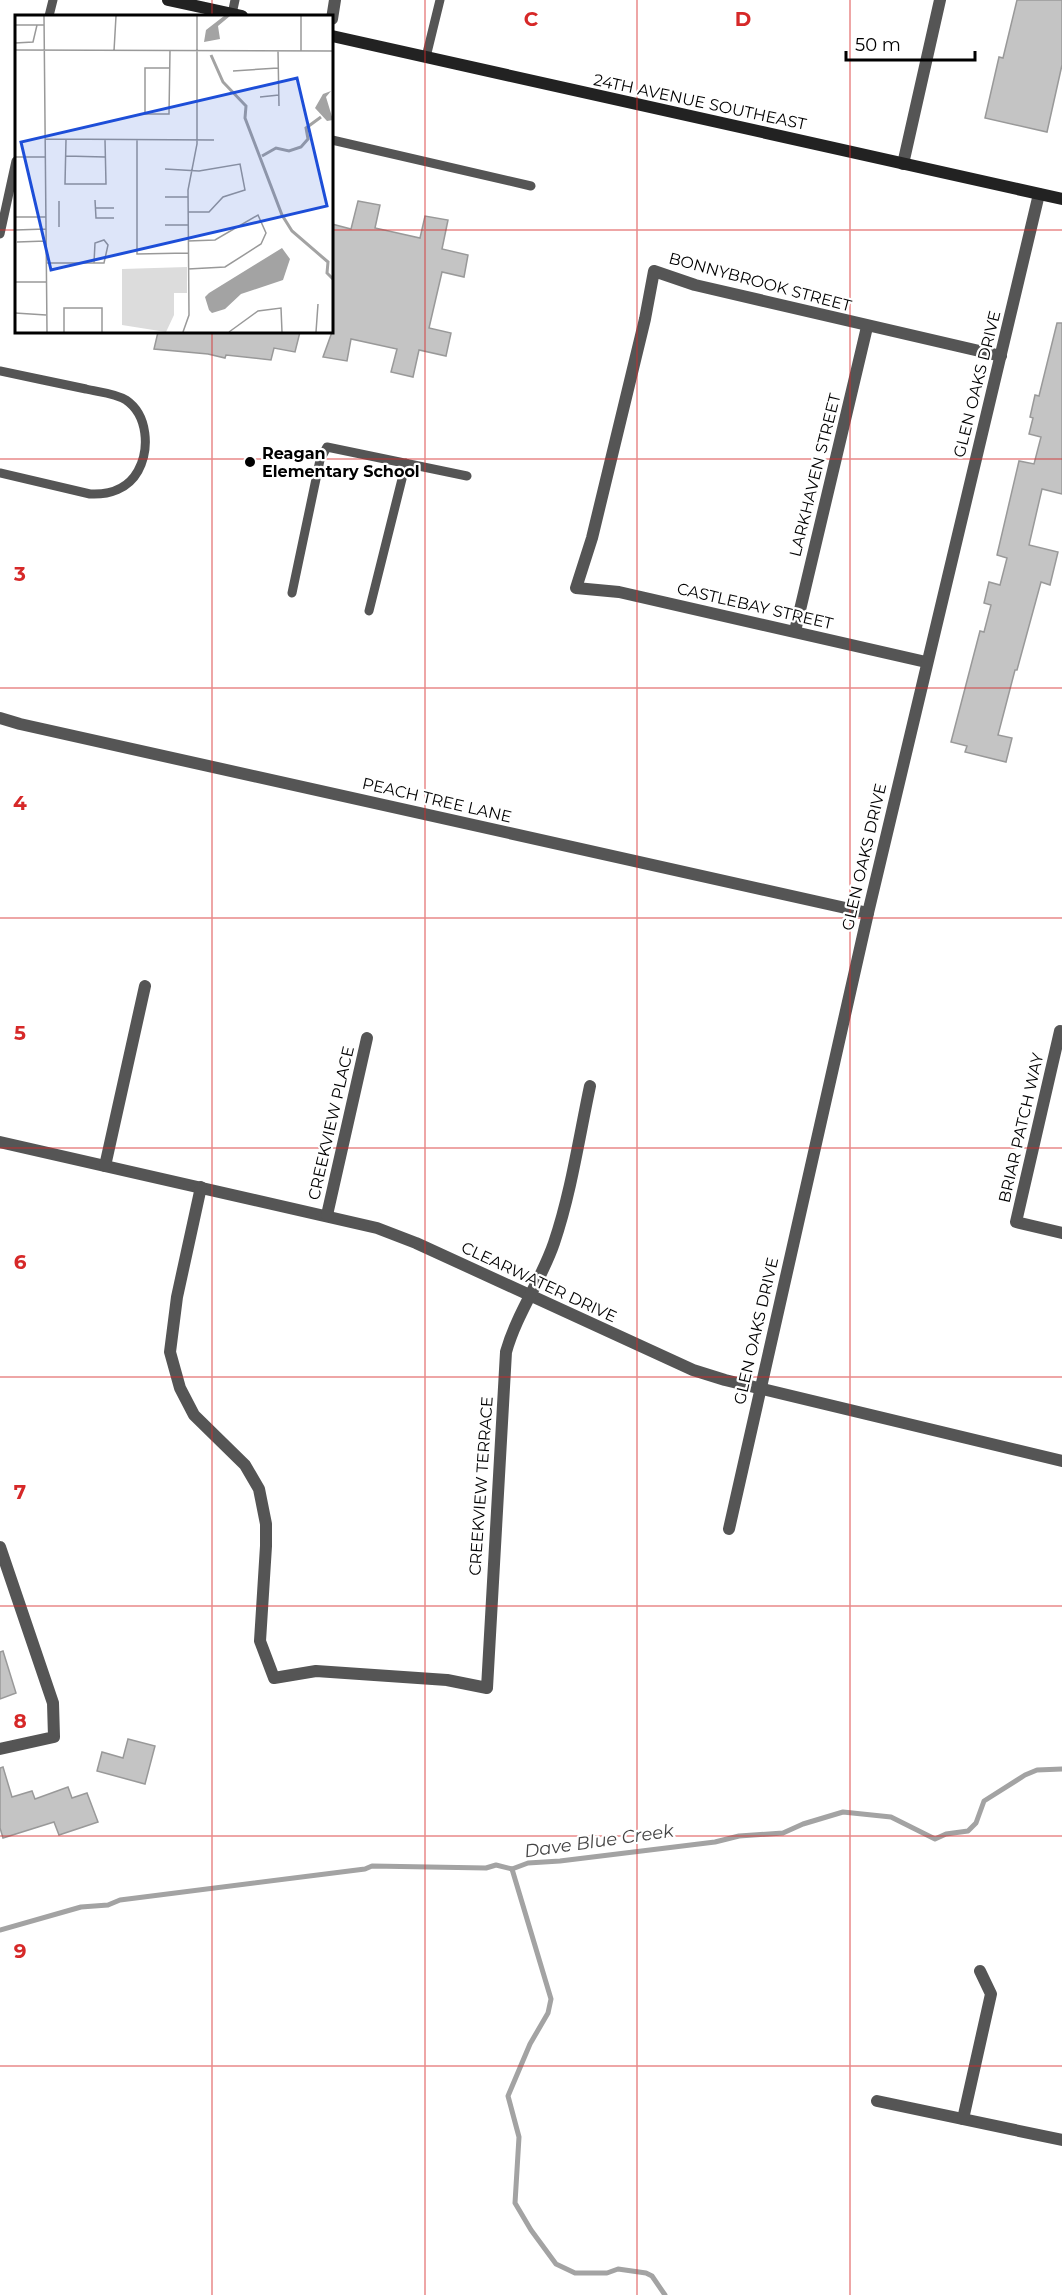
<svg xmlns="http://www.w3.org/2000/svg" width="1062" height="2295" viewBox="0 0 1062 2295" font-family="Montserrat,sans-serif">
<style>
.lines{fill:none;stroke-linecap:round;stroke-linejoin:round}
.stream{stroke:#a3a3a3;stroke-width:5}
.building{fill:#c4c4c4;stroke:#999;stroke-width:1.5}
.lane{stroke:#555;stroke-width:9}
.street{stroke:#555;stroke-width:12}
.secondary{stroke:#222;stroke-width:12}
.grid{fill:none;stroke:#d62828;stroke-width:1.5;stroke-opacity:0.55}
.poi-dot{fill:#000;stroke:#fff;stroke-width:2}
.labels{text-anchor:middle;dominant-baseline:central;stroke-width:4.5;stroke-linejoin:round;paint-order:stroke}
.street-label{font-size:16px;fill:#000;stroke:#fff}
.poi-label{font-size:16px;font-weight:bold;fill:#000;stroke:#fff;text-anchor:start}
.water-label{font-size:18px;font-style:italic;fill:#444;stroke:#fff}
.inset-river{fill:none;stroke:#a3a3a3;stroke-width:3}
.inset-road{fill:none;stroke:#999;stroke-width:1.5}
.view{fill:#1d4ed8;fill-opacity:0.15;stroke:#1d4ed8;stroke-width:3}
.inset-edge{fill:none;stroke:#000;stroke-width:3}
.grid-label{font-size:20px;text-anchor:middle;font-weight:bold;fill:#d62828;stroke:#fff;stroke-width:4.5;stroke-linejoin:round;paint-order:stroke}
</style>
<rect width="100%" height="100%" fill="#fff"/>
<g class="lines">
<g class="stream">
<path d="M512,1869L551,1999L548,2013L530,2044L508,2096L519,2137L515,2203L531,2230L556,2264L575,2273H607L618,2269L646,2273L652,2276L665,2295"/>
<path d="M0,1930L81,1907L108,1905L120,1900L365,1869L372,1866L486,1868L496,1865L512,1869L528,1863L560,1861L715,1842L739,1836L783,1833L803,1824L843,1812L891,1817L935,1839L946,1834L968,1831L976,1823L984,1801L1025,1775L1037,1770L1062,1769"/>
</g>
</g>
<g class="building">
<path d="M1017,0H1062V65L1047,132L985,118L999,57L1003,58Z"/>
<path d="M358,201L380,205L375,228L420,238L425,216L448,220L442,249L468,255L464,277L442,272L429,328L451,333L446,356L419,350L413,377L391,372L397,349L351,339L347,361L323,357L332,332V224L351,229Z"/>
<path d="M1057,323H1062V494L1042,489L1029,545L1058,552L1050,585L1041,582L1017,670H1015L998,735L1012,738L1006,762L965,752L967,746L951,742L980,631L984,632L991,605L984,603L989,582L1000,585L1007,558L997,555L1019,461L1034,464L1041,437L1029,434L1033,418L1030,417L1035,395L1039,396Z"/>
<path d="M158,332H300L295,352L274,348L271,360L226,355L225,358L208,354L154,349Z"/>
<path d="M3,1651L16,1693L0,1699V1652Z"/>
<path d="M128,1739L155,1746L145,1784L97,1771L102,1752L123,1758Z"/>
<path d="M3,1767L12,1797L32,1791L35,1799L68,1787L72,1798L87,1793L98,1822L59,1835L54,1822L3,1838L0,1828V1768Z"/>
</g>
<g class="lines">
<g class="lane">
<path d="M232,14L235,0"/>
<path d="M49,16L53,0"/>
<path d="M426,57L440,0"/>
<path d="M332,140L531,186"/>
<path d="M0,234L16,161"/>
<path d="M0,371C29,377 57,383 86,389C98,392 115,393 126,400C148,415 150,449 138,471C128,489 109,495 90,494L0,473"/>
<path d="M292,593L320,460L327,447L467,476"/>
<path d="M369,611L406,463"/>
</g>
<g class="street">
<path d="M332,19L335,0"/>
<path d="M903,164L940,0"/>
<path d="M795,631L867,327"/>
<path d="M926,662L619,592L576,588L592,538L645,319L654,271L695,285L1001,356"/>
<path d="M0,718L20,724L868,913"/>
<path d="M1062,1032L1060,1031L1016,1222L1062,1233"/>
<path d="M0,1142L377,1228L416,1243L693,1370L725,1380L1062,1461"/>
<path d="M105,1166L145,986"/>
<path d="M201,1187L177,1297L170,1352L180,1388L194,1415L245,1465L259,1489L266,1524V1546L260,1641L274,1678L316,1671L447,1680L487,1688L506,1352C517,1313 541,1281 554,1243C571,1193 579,1138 590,1086"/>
<path d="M327,1215L367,1038"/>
<path d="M729,1529L868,913L1039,194"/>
<path d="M0,1547L53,1703L54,1737L0,1749"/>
<path d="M877,2101L1062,2140"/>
<path d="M963,2119L991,1994L980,1971"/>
</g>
<g class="secondary">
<path d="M168,0L242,16"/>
<path d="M332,36L1062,199"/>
</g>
</g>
<path class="grid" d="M212,0V16M425,0V2295M637,0V2295M850,0V2295M0,230H16M332,230H1062M212,332V2295M0,459H1062M0,688H1062M0,918H1062M0,1148H1062M0,1377H1062M0,1606H1062M0,1836H1062M0,2066H1062"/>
<circle class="poi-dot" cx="250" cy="462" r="6"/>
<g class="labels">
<g class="street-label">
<text transform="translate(700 102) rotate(12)">24TH AVENUE SOUTHEAST</text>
<text transform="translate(760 282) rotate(15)">BONNYBROOK STREET</text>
<text transform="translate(977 384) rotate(-76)">GLEN OAKS DRIVE</text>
<text transform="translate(815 475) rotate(-76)">LARKHAVEN STREET</text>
<text transform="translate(755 606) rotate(13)">CASTLEBAY STREET</text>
<text transform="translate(437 800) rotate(13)">PEACH TREE LANE</text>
<text transform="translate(864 857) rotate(-77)">GLEN OAKS DRIVE</text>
<text transform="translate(331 1123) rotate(-77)">CREEKVIEW PLACE</text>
<text transform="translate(1021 1128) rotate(-77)">BRIAR PATCH WAY</text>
<text transform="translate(539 1282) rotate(25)">CLEARWATER DRIVE</text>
<text transform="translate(756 1331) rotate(-77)">GLEN OAKS DRIVE</text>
<text transform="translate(481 1486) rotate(-86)">CREEKVIEW TERRACE</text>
</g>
<g class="poi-label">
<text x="262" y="453">Reagan<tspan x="262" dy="18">Elementary School</tspan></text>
</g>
<g class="water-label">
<text transform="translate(599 1841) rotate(-8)">Dave Blue Creek</text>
</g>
</g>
<g transform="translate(15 15)">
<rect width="318" height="318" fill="#fff"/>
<path d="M172,252V278H159V300L151,317L107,310V254Z" fill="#dcdcdc"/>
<path d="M209,1H215L203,11L205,24L189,27L191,15ZM316,76L311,82L318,105L312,106L300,93L308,79ZM267,233L275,244L268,265L226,279L210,294L197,298L194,295L190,282L194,278Z" fill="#a3a3a3"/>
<path class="inset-river" d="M196,40L208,67L231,91L230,103L267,200L277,216L313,247L312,258L318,264M247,141L261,133L274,136L286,132L293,124L291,113L306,102"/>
<path class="inset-road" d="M29,1L32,317M0,10H22M0,28L18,27L22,10H29M0,35L318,36M99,36L101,1M263,36L264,91M286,36V1M155,53H130V99H154L155,36M218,56L263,53M245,82L264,80M30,124L199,125M51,125L50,169H91L90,125M122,125V239L173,238M51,141L90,142M0,142H31M150,154L184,156L225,149L230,175L208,182L194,197H173M150,182H173M80,185L81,203H99M44,186V212M80,193H99M0,202H31M150,210H173M0,215L31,214M173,226L200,225L243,200L251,218L246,229L210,252L173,254M2,227L31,226M31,248H89L93,230L89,225L80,228L79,248M0,267H32M0,298L31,300M49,317V293H87V317M168,317L174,300L173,175L182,129V1M214,317L243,296L266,293L267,317M301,317L303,289"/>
<path class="view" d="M282,63L312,191L36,255L6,127Z"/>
<rect width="318" height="318" class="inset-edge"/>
</g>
<g class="grid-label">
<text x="531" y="26">C</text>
<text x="743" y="26">D</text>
<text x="20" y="581">3</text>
<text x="20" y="810">4</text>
<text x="20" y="1040">5</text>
<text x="20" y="1269">6</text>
<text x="20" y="1499">7</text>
<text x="20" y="1728">8</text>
<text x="20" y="1958">9</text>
</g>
<path d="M846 51v9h129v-9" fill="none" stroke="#000000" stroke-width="3"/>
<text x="855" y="51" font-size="18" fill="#000000" stroke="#ffffff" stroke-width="4.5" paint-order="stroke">50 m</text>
</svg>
